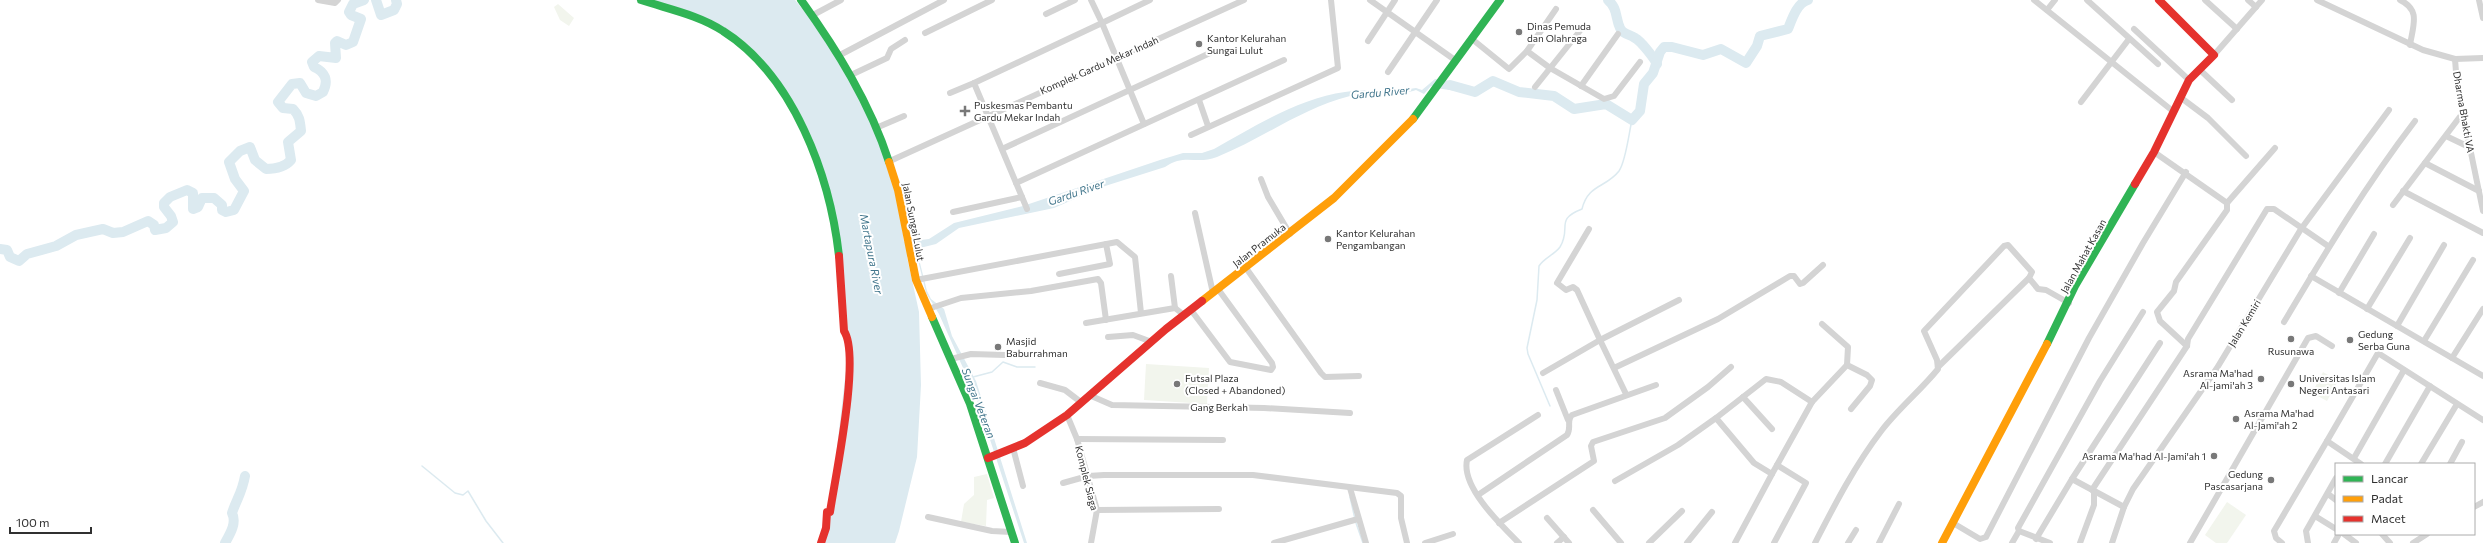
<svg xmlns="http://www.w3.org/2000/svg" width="2483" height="543" viewBox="0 0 2483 543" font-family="Commissioner,sans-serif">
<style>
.green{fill:#f2f5ed}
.water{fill:#dceaf0}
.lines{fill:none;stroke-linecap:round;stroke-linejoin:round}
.stream{stroke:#dceaf0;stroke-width:1.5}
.river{stroke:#dceaf0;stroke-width:10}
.street{stroke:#d4d4d4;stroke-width:6}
.fast{stroke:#30b455;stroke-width:8}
.slow{stroke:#ff9f0a;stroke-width:8}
.jam{stroke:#e5322d;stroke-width:8}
.poi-dot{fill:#787878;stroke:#fff;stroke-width:1.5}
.labels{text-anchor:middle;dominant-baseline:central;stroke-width:4;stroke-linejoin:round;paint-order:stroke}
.poi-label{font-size:10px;fill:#303030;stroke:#fff;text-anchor:start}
.street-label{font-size:10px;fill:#303030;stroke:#fff}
.water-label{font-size:11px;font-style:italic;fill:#43778d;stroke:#fff}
</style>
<rect width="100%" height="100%" fill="#fff"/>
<g class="green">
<path d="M558,4L574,18L569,26L560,20L554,7Z"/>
<path d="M1146,364L1209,368L1207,404L1144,400Z"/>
<path d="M2323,372L2338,381L2327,401L2312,393Z"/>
<path d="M987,474L994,498L987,500L986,526L961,522L964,504L974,495V477Z"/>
<path d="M2227,502L2246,515L2227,543H2216L2205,535Z"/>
</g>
<path class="water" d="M649,0H795L828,40L861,100L878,138L898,199L904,242L929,239L954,223L1023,206L1160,160L1183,153H1202L1214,149C1254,127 1299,98 1345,92C1369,88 1393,92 1416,88L1422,90L1435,79L1451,81L1463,87L1462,93C1450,88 1442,91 1431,86L1424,94L1416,90C1401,96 1370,90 1350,96C1302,108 1262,139 1217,157C1196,165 1185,153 1165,167L1102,187L1054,208L959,228L936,244L920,248L919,259L927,291L931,299L944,309L952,336L976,381L1027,543H1024L976,397L939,314L926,293L917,256L915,254L907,257L919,312L921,385L917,457L899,531L895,543H818L828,526L847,361L838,242L799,112L733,36Z"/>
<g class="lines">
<g class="stream">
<path d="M973,377L992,372L1003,362L1017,367H1035"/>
<path d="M1550,406L1528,354L1527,348L1537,300L1539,266C1544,258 1554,255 1560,247C1572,227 1554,220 1582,209C1588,184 1606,188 1619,171C1626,161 1629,132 1632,120"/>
<path d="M422,466L455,493L463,495L468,491L486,521L503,543"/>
<path d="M1350,497L1355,519"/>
<path d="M1356,523L1363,543"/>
</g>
<g class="river">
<path d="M376,0L381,15L394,10L397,4L396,0"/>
<path d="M1608,0C1618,9 1615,17 1620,28C1623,35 1630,34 1635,38C1641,41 1654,58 1657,64"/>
<path d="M1450,85L1475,92L1493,81L1519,92L1554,96L1574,109L1606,104L1632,120L1640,111L1644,84L1653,73L1660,52L1664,47H1672L1703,55L1721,49L1746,63L1757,46L1760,36L1788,29C1792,19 1797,3 1808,0"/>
<path d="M0,249L7,250L10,257L19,261L27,254L56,246L76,235L103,229L113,233L123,232L148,221L154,225L155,230L166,228L173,222L171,216L164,207V203L170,197L187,190L193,193V209L198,207L202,198H214L222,205V210L226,212L234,210L244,191L235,179L229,162L240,151L250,147L255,160L266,169C275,169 285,167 291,160L288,142L301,131C300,122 300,116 293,109L283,108L278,102L292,84L300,83L306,93L316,96L323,92C329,80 325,72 314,67L312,62L319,56L336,58L335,43L337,41L346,45L353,42L361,19L351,15L349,12L353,4L364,0"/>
<path d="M225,543C230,534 237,523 232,513C237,498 242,493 245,476"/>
</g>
<g class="street">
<path d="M318,0L335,3L338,0"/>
<path d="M1091,0L1102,23L1150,0"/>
<path d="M1370,0L1455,60"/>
<path d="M2034,0L2174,112"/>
<path d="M2087,0L2158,64"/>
<path d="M2205,0L2237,29"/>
<path d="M2248,0L2256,7"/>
<path d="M2317,0L2423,50L2455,59L2483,58"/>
<path d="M2400,0C2421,10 2413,25 2410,45"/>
<path d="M2479,0L2483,18"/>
<path d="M2047,10L2055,0"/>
<path d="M1046,14L1075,0"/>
<path d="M813,15L841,0"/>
<path d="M2134,29L2189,80"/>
<path d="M925,33L992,0"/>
<path d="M1472,39L1509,69L1527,51L1556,9"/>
<path d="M1368,41L1395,0"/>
<path d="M1527,51L1550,68L1604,99L1614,96L1640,62"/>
<path d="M840,55L944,0"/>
<path d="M2214,55L2262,0"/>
<path d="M2455,59L2457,85L2483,211"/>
<path d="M2199,69L2232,100"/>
<path d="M1388,72L1437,0"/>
<path d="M851,75L887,58L891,49L905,40"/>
<path d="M1581,86L1618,34"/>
<path d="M1535,87L1583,27"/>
<path d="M950,93L974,83"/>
<path d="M2180,97L2208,118L2246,156"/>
<path d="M1199,100L1208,126"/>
<path d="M2081,102L2129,39"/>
<path d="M876,128L904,116"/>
<path d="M1191,135L1338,68L1331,0"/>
<path d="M2446,136L2469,147"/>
<path d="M1002,149L1210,53"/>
<path d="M2154,152L2227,203L2275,148"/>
<path d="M890,161L1244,0"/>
<path d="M2425,163L2479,191"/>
<path d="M1261,179L1268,197L1290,234"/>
<path d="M1016,183L1284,60"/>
<path d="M2403,191L2483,233"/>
<path d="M2393,205L2462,114"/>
<path d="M1027,209L974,83L1102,23L1144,124"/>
<path d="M953,212L1022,197"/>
<path d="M1195,213L1213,293"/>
<path d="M1246,268L1321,373L1325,377L1359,376"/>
<path d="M1059,274L1110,264L1106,244"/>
<path d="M1171,276L1175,308"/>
<path d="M2311,276L2483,376"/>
<path d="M916,280L1117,242L1135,257L1141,313"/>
<path d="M2339,293L2374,234"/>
<path d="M928,309L961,298L1031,291L1098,279L1101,283L1106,320"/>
<path d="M2367,309L2410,238"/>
<path d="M1191,310L1230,362L1271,370L1273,367L1272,363L1218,289"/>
<path d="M2284,322C2325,253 2366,185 2415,121"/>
<path d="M1086,323L1175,308L1184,315"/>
<path d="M1822,324L1848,347L1847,365"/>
<path d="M2397,326L2444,245"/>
<path d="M1108,337L1133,335L1152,342"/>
<path d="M2424,341L2473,260"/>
<path d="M2187,346L2160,321L2157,312L2174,291L2176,282L2227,210V203"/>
<path d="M2452,358L2483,309"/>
<path d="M951,359L971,354L1005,355"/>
<path d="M1938,367L2029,278"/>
<path d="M1614,368L1718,319L1790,276H1794L1800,284L1803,283L1823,265"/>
<path d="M1543,373L1600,340L1577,290L1573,287L1566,290L1557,283L1589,229"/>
<path d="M1040,383L1065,390L1082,403"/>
<path d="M1556,390L1568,420"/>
<path d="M1626,394L1600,340L1679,300"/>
<path d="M1089,395L1112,405L1264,408L1350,413"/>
<path d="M1743,397L1772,429"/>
<path d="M1067,415L1077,439L1097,510L1091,543"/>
<path d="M1716,418L1766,379L1781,382L1812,402"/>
<path d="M1077,439L1223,440"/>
<path d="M1013,448L1023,486"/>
<path d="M2354,458L2404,370"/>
<path d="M2361,464L2327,441L2378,353L2483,420"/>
<path d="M2385,464L2430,386"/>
<path d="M2421,464L2457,404"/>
<path d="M2450,464L2462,442"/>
<path d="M1772,474L1812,402L1847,365L1867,375L1872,380L1870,386L1851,409"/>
<path d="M2072,479L2124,507"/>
<path d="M1615,481L1678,445L1716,418L1754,463L1772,474L1735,543"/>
<path d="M1063,483L1088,476L1104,475H1253L1397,493L1401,496V518L1407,543"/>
<path d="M1350,488L1366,543"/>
<path d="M2092,490L2187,346L2188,339L2267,209H2274L2328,246"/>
<path d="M2328,494L2336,500"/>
<path d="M1478,495L1567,435C1572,428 1566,421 1572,415L1656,385"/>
<path d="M2474,507L2483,502"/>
<path d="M1097,510L1219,509"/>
<path d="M1593,510L1621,543"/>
<path d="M2315,516L2336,529"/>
<path d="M928,517L992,531L1011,532"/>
<path d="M1547,518L1569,543"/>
<path d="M1499,523L1594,461L1591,446L1593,442L1665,418L1708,387L1731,367"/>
<path d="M1953,523L1980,539L1986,537L2089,338L2143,243L2186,172"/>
<path d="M2019,531L2050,543"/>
<path d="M2344,534L2356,543"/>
<path d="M2382,534L2390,543"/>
<path d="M2036,539L2072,479L2160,343"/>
<path d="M1274,543L1358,519"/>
<path d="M1425,543L1453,534"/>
<path d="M1519,543C1501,525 1461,487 1467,460L1538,415"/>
<path d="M1557,543L1564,537"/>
<path d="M1649,543L1682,511"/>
<path d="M1687,543L1712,512"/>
<path d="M1774,543L1806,483L1777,465"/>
<path d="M1815,543C1835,504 1855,465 1882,430C1899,408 1921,390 1938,369L1937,360L1924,331L2004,246L2008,245L2032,272L2029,278L2038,289L2046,290L2069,303"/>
<path d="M1848,543L1856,530"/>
<path d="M1879,543L1899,504"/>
<path d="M2012,543L2019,531L2018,528L2100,381L2143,312"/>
<path d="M2080,543L2094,505V492"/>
<path d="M2112,543L2124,507L2133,489L2217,368L2301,229L2389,110"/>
<path d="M2190,543L2308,338L2316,336L2332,346"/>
<path d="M2282,543L2276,538L2274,531L2327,441"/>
<path d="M2308,543L2306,531L2336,478"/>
<path d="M2334,543L2339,534"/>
<path d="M2413,543L2427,534"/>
</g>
<g class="fast">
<path d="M641,0C668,9 699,15 723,31C794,76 830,176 839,256"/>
<path d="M801,0C837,50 870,103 889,162"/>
<path d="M1413,119L1500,0"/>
<path d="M932,317L970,404L1015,543"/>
<path d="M2047,344L2075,286L2135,184"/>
</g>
<g class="slow">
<path d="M889,162L898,190L916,280L932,317"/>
<path d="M1202,301L1334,198L1413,119"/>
<path d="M1942,543L2047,344"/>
</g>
<g class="jam">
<path d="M2135,184L2154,152L2189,80L2214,55L2159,0"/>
<path d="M988,458L1025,443L1067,415L1166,329L1202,301"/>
<path d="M821,543L826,528L827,512H830C835,478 861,356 844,331L839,256"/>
</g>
</g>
<g class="poi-dot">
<circle cx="1519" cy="32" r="4"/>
<circle cx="1199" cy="44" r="4"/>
<path d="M963 105h4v4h4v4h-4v4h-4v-4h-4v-4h4z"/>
<circle cx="1328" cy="239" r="4"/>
<circle cx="2291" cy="339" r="4"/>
<circle cx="2350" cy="340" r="4"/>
<circle cx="998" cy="347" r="4"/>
<circle cx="2261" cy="379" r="4"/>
<circle cx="1177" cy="384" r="4"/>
<circle cx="2291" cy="384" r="4"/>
<circle cx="2236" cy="419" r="4"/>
<circle cx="2214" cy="456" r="4"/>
<circle cx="2271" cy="480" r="4"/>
</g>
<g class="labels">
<g class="poi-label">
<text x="1527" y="26">Dinas Pemuda<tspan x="1527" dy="12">dan Olahraga</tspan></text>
<text x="1207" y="38">Kantor Kelurahan<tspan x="1207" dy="12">Sungai Lulut</tspan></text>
<text x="974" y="105">Puskesmas Pembantu<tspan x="974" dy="12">Gardu Mekar Indah</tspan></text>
<text x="1336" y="233">Kantor Kelurahan<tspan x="1336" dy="12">Pengambangan</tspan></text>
<text x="2358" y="334">Gedung<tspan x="2358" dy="12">Serba Guna</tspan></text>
<text x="1006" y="341">Masjid<tspan x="1006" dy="12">Baburrahman</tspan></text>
<text x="2291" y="351" text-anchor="middle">Rusunawa</text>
<text x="2253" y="373" text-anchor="end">Asrama Ma'had<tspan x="2253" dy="12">Al-jami'ah 3</tspan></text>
<text x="1185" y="378">Futsal Plaza<tspan x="1185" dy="12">(Closed + Abandoned)</tspan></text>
<text x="2299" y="378">Universitas Islam<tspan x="2299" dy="12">Negeri Antasari</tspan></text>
<text x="2244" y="413">Asrama Ma'had<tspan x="2244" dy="12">Al-Jami'ah 2</tspan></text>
<text x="2206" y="456" text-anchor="end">Asrama Ma'had Al-Jami'ah 1</text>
<text x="2263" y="474" text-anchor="end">Gedung<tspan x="2263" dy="12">Pascasarjana</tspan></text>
</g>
<g class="street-label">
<text transform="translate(1099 65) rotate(-24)">Komplek Gardu Mekar Indah</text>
<text transform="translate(2464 112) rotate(80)">Dharma Bhakti VA</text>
<text transform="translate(914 222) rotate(79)">Jalan Sungai Lulut</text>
<text transform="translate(1259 245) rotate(-38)">Jalan Pramuka</text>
<text transform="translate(2083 256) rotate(-61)">Jalan Mahat Kasan</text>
<text transform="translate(2244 323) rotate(-59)">Jalan Kemiri</text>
<text x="1219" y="407">Gang Berkah</text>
<text transform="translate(1087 478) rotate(76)">Komplek Siaga</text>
</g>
<g class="water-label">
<text transform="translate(1380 92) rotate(-5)">Gardu River</text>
<text transform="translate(1076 192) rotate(-19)">Gardu River</text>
<text transform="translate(872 254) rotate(79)">Martapura River</text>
<text transform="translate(979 403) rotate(69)">Sungai Veteran</text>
</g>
</g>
<rect x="2335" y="463" width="140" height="72" fill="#ffffff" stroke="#acacac"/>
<rect x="2343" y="476" width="20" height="6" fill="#30b455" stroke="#acacac"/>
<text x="2371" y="483" font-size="12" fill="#303030">Lancar</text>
<rect x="2343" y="496" width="20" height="6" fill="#ff9f0a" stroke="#acacac"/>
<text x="2371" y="503" font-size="12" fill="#303030">Padat</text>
<rect x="2343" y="516" width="20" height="6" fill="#e5322d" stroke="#acacac"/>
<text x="2371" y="523" font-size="12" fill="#303030">Macet</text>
<path d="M10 527v6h81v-6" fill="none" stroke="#303030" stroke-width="2"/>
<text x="16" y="527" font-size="12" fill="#303030" stroke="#ffffff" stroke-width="3" paint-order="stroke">100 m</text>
</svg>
